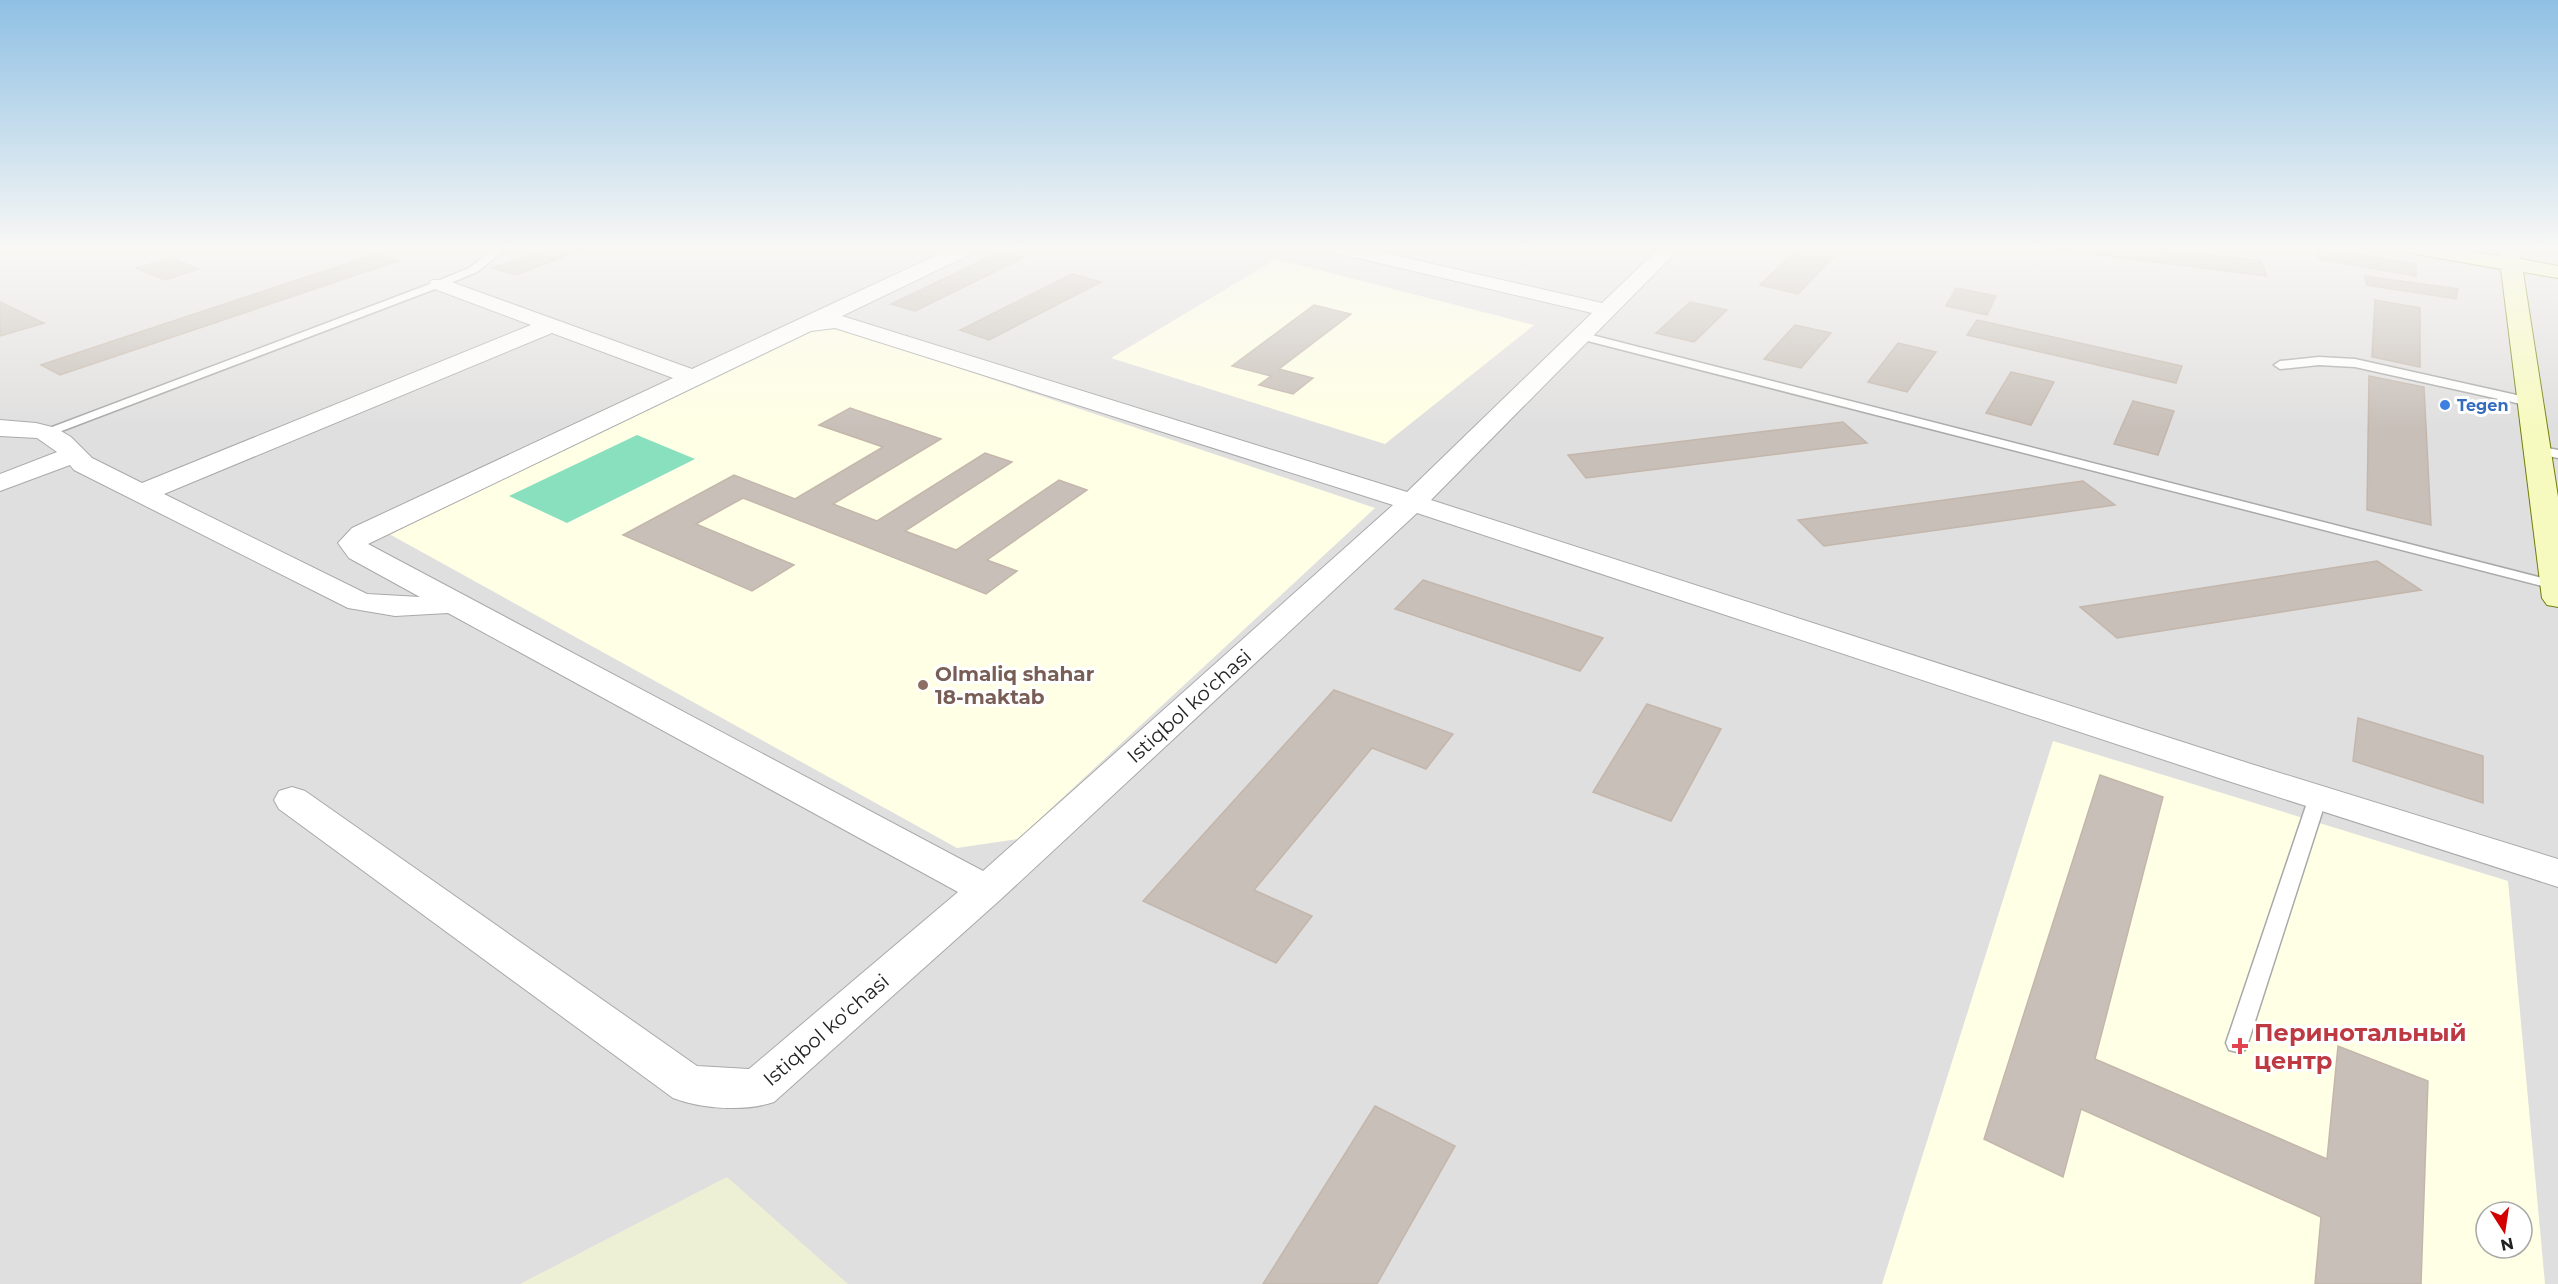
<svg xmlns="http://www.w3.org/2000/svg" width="2558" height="1284" viewBox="0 0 2558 1284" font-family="Montserrat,sans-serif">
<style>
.residential{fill:#e0dfdf;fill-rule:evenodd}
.education{fill:#ffffe5;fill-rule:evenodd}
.farmland{fill:#eef0d5}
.pitch{fill:#88e0be}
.building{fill:#c7bfb8;stroke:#c4b6ab;stroke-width:1.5}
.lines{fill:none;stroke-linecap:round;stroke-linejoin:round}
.service-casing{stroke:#a9a9a9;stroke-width:3}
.minor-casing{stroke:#a9a9a9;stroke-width:2}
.secondary-casing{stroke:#707d05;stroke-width:2}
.service{fill:#fff;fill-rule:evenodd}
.minor{fill:#fff;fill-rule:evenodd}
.secondary{fill:#f7fabf;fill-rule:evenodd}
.shop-dot{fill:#3f7fe0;stroke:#fff;stroke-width:2}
.education-dot{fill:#8d6e63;stroke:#fff;stroke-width:2}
.health-dot{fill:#e0444e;stroke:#fff;stroke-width:2}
.labels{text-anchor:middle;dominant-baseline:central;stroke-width:6;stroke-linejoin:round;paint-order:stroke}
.far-shop-label{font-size:16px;font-weight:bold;fill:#366cbe;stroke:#fff;text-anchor:start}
.education-label{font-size:20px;font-weight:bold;fill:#785e54;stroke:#fff;text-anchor:start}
.street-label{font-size:20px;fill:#222;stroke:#fff}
.near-health-label{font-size:24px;font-weight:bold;fill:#be3a42;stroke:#fff;text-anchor:start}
</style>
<rect width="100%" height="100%" fill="#f2efe9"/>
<path class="residential" d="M0,248H2558V1284H0ZM2486,1212H2522V1248H2486Z"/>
<g class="education">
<path d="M1276,259L1534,325L1385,444L1111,358Z"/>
<path d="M836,327L1375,508L1018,839L957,848L382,530L813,329Z"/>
<path d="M2053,741L2508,881L2545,1284H1882ZM2486,1212H2522V1248H2486Z"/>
</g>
<path class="farmland" d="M727,1177L848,1284H520Z"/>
<path class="pitch" d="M637,435L695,459L567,523L509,496Z"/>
<g class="building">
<path d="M157,248H197L174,255Z"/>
<path d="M548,248H587L515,275L493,268Z"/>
<path d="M1798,248H1842L1798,294L1760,285Z"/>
<path d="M2044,248H2156L2261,261L2267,276Z"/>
<path d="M2319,248L2416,264V276L2318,259Z"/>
<path d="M1002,251L1025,257L915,311L891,304Z"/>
<path d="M378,253L398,261L60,375L41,365Z"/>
<path d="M170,258L199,269L165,280L136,268Z"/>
<path d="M1072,274L1101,282L989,340L960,330Z"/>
<path d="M2365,276L2458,289L2456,299L2367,285Z"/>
<path d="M1956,288L1996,296L1987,315L1946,306Z"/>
<path d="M2375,300L2420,308V367L2372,357Z"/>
<path d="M0,302L44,323L0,336Z"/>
<path d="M1690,302L1727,310L1694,342L1656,333Z"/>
<path d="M1314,305L1351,314L1279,369L1313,378L1293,394L1259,385L1271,376L1232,366Z"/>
<path d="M1977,320L2182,366L2176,383L1967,335Z"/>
<path d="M1795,325L1831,333L1801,368L1764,359Z"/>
<path d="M1898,343L1936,352L1907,392L1868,382Z"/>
<path d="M2011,372L2054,382L2031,425L1986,413Z"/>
<path d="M2369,376L2424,387L2431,525L2367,510Z"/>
<path d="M2133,401L2174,411L2158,455L2114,444Z"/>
<path d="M850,408L941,439L833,504L877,521L985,453L1012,462L905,531L956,550L1059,480L1087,490L987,560L1017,571L986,594L743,498L696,524L794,565L752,591L623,535L734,475L795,499L883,447L819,425Z"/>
<path d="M1843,422L1867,443L1586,478L1568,455Z"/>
<path d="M2083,481L2115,505L1824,546L1798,520Z"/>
<path d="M2377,561L2421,590L2117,638L2080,607Z"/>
<path d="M1423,580L1603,638L1580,671L1395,609Z"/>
<path d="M1334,690L1453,734L1426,769L1372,748L1254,890L1312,916L1276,963L1143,901Z"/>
<path d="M1647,704L1721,729L1671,821L1593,792Z"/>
<path d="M2358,718L2483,756V803L2353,761Z"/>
<path d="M2100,775L2163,797L2095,1059L2327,1159L2338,1046L2428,1081L2421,1284H2315L2321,1217L2081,1109L2063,1177L1984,1139Z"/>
<path d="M1375,1106L1455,1146L1377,1284H1263Z"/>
</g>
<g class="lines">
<defs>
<g id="service">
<path d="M496,248H507L477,272L443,286L51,435L46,436L39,432L435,282L469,268Z"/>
<path d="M1580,332L2558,582V590L1576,338V334Z"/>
<path d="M2319,357L2355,359L2530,398L2536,402L2530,406L2355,367L2319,365L2280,369L2274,365L2280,361Z"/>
<path d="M2537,446L2558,450V458L2532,453L2530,450Z"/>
<path d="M2318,790L2325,792L2327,797L2248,1043L2245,1050L2237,1052L2229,1050L2226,1043L2309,797L2311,792Z"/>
</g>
<path id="minor" d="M952,248H978L975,252L842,316L1407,492L1592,313L1332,252L1329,248H1364L1602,303L1659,248H1680L1431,500L2251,764L2558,859V887L2225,780L1417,513L1000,900L774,1102C745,1112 702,1109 673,1098L279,809L274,800L279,791L292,787L305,791L697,1066L749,1069L958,892L448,613L395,616L348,608L74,470L70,465L0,491V474L57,452L37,438L0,436V420L36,423L56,428L71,437L92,458L142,483L531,325L432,288L429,284L432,280H446L692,369ZM835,328L1393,505L983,871L368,544L811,331ZM552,333L673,378L352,528L338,543L349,558L420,597L367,594L164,494Z"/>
<path id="secondary" d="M2406,248H2452L2499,256L2501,248H2521V259L2558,266V278L2523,272L2558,497V607L2547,605L2542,598L2501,269L2416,254L2409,252Z"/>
</defs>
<use href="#service" class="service-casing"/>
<use href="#minor" class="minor-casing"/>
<use href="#secondary" class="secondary-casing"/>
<use href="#service" class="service"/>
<use href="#minor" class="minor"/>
<use href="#secondary" class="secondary"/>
</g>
<linearGradient id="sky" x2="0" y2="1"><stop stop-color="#8fc0e4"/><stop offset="0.58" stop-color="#f9f8f5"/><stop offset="1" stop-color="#f9f8f5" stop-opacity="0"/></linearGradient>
<rect width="2558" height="428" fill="url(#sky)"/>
<circle class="shop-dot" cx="2445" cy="405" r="6"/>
<circle class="education-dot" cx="923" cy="685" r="6"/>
<path class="health-dot" d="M2237 1037h6v6h6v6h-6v6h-6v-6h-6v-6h6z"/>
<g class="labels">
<g class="far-shop-label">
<text x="2457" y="405">Tegen</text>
</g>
<g class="education-label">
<text x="935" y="674">Olmaliq shahar<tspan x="935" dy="23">18-maktab</tspan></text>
</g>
<g class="street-label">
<text transform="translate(1189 706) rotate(-42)">Istiqbol ko'chasi</text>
<text transform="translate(826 1030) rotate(-41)">Istiqbol ko'chasi</text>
</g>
<g class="near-health-label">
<text x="2254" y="1032">Перинотальный<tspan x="2254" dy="28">центр</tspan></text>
</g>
</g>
<g transform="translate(2504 1230) rotate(168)"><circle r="28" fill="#ffffff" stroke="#a7a7a7" stroke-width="1.5"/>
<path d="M0-4.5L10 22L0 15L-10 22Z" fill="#d40000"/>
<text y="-9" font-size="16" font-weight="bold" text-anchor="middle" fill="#222222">N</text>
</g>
</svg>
